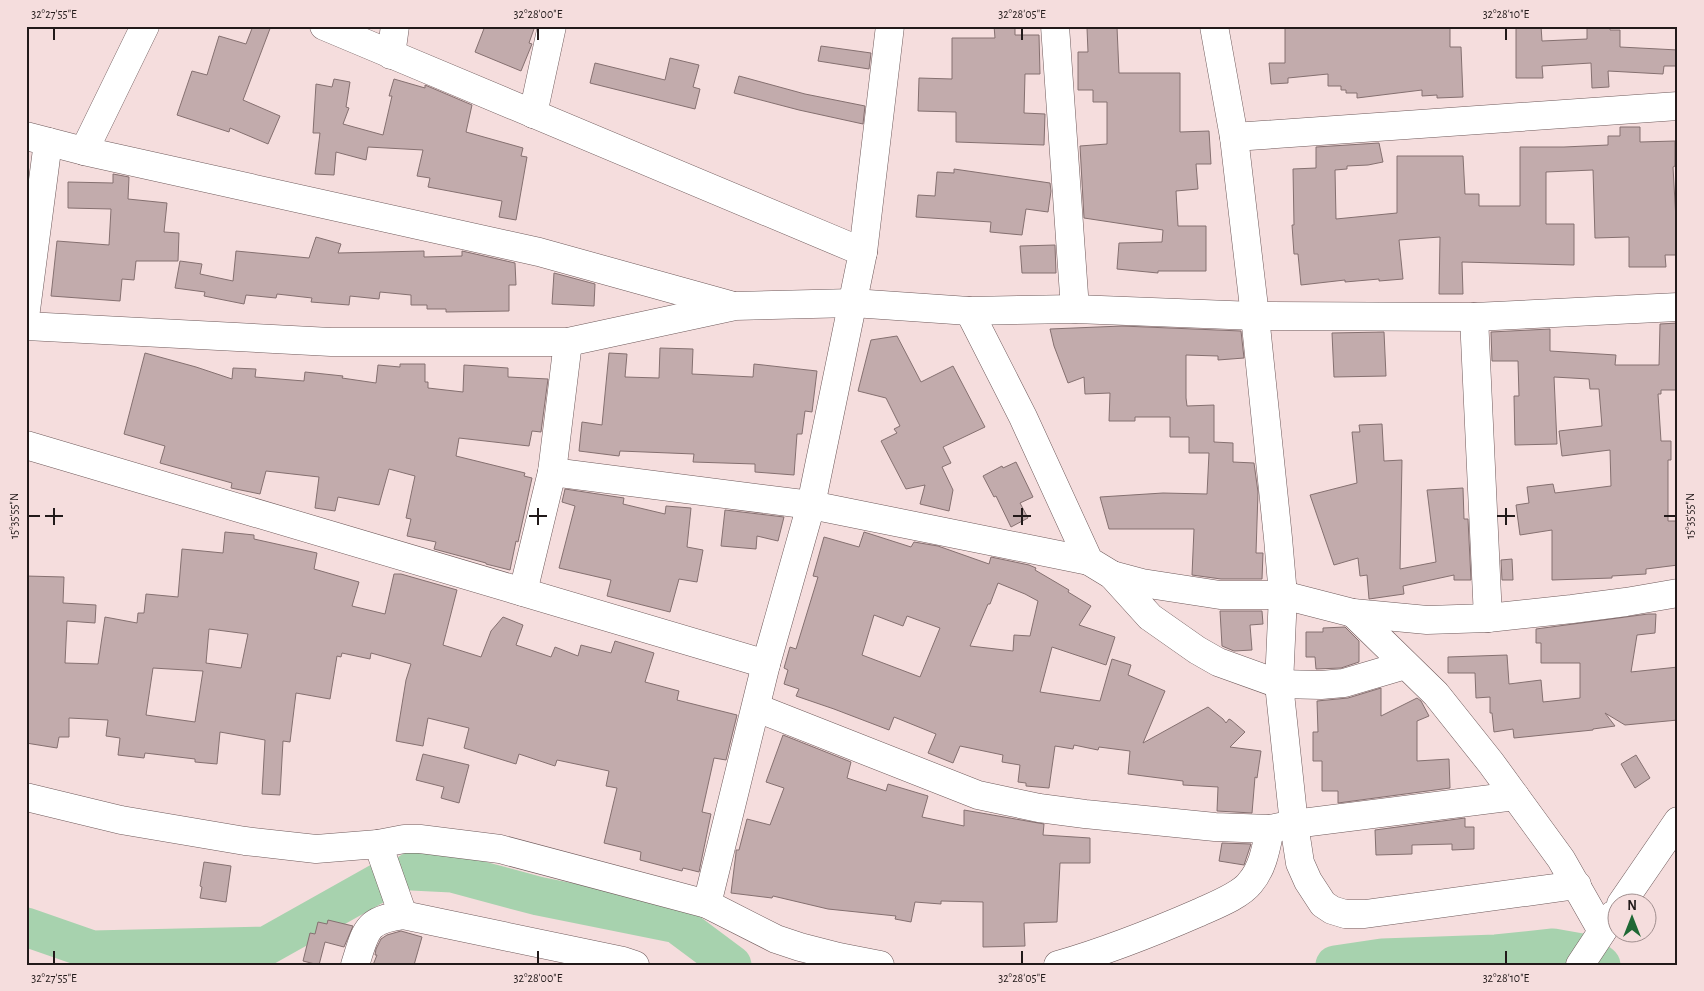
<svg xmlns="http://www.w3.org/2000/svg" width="1704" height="991" viewBox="0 0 1704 991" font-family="'Alegreya Sans',sans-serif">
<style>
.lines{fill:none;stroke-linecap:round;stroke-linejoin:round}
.river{stroke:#a7d2ae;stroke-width:39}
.building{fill:#c2abac;stroke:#857070;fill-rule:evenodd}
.minor-casing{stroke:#6f5a5b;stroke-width:29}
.minor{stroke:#fff;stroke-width:28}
.ticks{fill:none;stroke:#221a1a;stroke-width:2}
.neatline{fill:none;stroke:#221a1a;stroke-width:2}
.ticks-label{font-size:12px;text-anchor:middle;fill:#221a1a}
</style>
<rect width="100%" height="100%" fill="#f5dddd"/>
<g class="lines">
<g class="river">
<path d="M412,871L452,873L538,896L677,924L732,965"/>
<path d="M26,927L92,950L266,946L380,882"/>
<path d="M1335,965L1382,958L1496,954L1553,948L1587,954L1601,965"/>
</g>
</g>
<g class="building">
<path d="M253,26H271L243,100L280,116L268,144L230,128L229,132L177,115L192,71L207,75L219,36L246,44Z"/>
<path d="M485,26H535L529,43L532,44L521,71L475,52Z"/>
<path d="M994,26H1015V35H1039L1040,74H1025L1024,113L1045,114L1044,145L956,142V112L918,111L919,78L952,79V38H995Z"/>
<path d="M1285,26H1450V47H1461L1463,97L1437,98V95L1422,96V90L1357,98V93H1346V90H1341V86H1328V74L1288,78V83L1271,84L1269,63H1285Z"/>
<path d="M1516,26H1541L1542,41L1587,39V26H1610V30H1620V47L1678,50V66H1664L1663,74L1608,71L1609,87L1592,88L1591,63L1542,66L1543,78H1516Z"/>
<path d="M1117,27L1119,73H1180V132L1209,131L1211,164H1196L1198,189L1176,191L1178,226H1206V271H1158V273L1117,269L1119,243L1162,242L1163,230L1084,218L1080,146L1107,144V102H1093V90H1078V52H1088L1087,28Z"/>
<path d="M821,46L871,53L869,69L818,61Z"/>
<path d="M670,58L699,65L693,87L700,89L695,109L590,83L595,63L665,80Z"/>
<path d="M739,76L805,94L865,106L863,124L799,110L734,93Z"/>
<path d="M334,79L350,82L346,107L349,108L343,124L383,135L392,96H389L394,79L425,88V85L472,105L466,132L523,148L521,156L527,157L516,220L499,217L502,201L428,187L430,178L417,176L423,150L368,147L366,160L336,152L334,175L315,174L320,133H313L316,84L332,87Z"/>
<path d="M1620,127H1640V142L1675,141V166L1673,167L1678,255H1665L1666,267H1629V237L1595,238L1593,170L1546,172V224H1574V265L1462,262L1463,294H1439L1440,237L1399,240L1403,279L1379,281V279L1345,282V280L1301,285L1298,254H1294L1292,225H1294L1293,169L1316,168V147L1379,143L1383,162L1368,165L1347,166V169L1335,170L1336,219L1397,213V156H1463L1465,194H1479V206H1520V147H1564L1608,145V136H1620Z"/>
<path d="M954,169L1050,183L1051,191L1048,212L1026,209L1022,235L990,232L991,222L916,217L918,195L935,196L937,172L954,173Z"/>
<path d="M113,174L129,177L128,199L167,203L164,232L179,233L178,261H136L134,280L122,279L120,301L51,296L57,241L109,245L111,209L68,208V182L113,183Z"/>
<path d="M316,237L341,244L338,253L424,251V257L462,256V251L515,263L516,285H509V311L446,312V309H427V305H411V295L380,292L379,299L350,296L349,305L311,302L312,298L277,294L276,298L246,295L244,304L204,296L205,292L175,288L180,261L202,264L200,274L233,281L236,251L309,258Z"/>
<path d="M1055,245L1056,273H1022L1020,246Z"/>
<path d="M554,273L595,284L594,306L552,304Z"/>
<path d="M1678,323V390H1661V394H1658L1661,441H1671V460H1668V521H1678V565L1646,569V574L1612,576V578L1552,580V530L1520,535L1516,505L1529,503L1527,487L1553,484L1555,493L1611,486L1610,450L1562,456L1559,431L1602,426L1599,389H1590L1589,379L1554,377L1557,444L1515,445L1514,396H1519L1518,361H1492L1491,332L1550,329V351L1616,355L1615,365H1659L1660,324Z"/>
<path d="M1122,326L1241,331L1244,358L1218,360V356L1186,355V398L1187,406L1214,405V442L1233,443V462L1254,463L1258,492L1256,553H1263L1262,579H1221L1192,575L1194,529H1109L1100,497L1163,493L1207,494L1209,453H1189V437H1170V417H1135V421H1109L1110,393L1085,394L1084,377L1068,383L1054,346L1050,329Z"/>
<path d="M1384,332L1386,376L1334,377L1332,333Z"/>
<path d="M897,336L921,382L953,366L985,427L943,447L951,463L942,467L953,490L949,511L920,504L925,485L906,489L881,441L897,433L894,429L900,426L886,398L858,391L871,340Z"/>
<path d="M660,348L693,349L692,374L753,377L754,364L817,371L812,412L805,411L802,434H797L794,475L755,472V464L693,462L694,454L620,451L619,456L579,451L582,422L602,425L609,353L627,354L625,377L659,378Z"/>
<path d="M145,353L196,367L232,379L233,368L256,369L255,377L304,381L305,372L343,376L342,378L376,383L378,365L400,367V364H425V382H428V388L463,392L464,365L508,368V377L548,379L541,432L532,431L529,446L459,438L456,456L525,473L524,476L532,478L518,542L516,541L510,570L486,564V563L434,549L436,542L407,536L411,519L406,518L415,476L389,469L379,505L338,497L335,511L315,508L319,477L266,471L260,494L231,488L232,483L160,463L165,446L124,434Z"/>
<path d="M1382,424L1384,461L1402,460L1400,569L1436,562L1427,490L1463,488L1464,519H1468L1471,580H1454V575L1403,586L1404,594L1369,599L1367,575L1360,576L1358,558L1334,565L1310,495L1357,483L1352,432H1360L1359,425Z"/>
<path d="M1016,462L1033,497L1020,503L1028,518L1011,527L996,496L994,497L983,476L1002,466L1003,468Z"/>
<path d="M565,489L624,498L623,504L665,514L666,506L691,508L687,547L703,550L697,582L679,579L670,612L607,596L611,580L559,568L575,506L562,502Z"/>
<path d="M725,510L784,517L778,541L757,536L756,549L721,546Z"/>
<path d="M225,532L254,535V539L317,553L314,569L359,582L352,606L385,614L394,574H401L457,590L443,645L481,657L491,631L503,617L523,625L516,645L551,657L555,647L578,656L581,645L611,653L615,641L654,653L645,682L679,691L677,700L737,715L726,760L714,758L702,812L711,814L699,872L683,868L682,871L640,860L641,852L604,843L617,788L606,786L609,771L557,760L555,766L519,754L516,764L464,748L469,728L428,718L423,746L396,741L406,680L411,664L371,653L370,659L342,653L341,657L337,656L330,699L296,693L290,742L283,741L280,795L262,794L265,740L220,732L217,764L195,762V759L145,753L144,758L118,755L120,738L106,736L108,720L69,718V737H59L57,748L26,743V576L64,577L63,603L96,605L95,623L67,621L65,663L98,664L105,617L137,623L138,613H144L146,594L178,597L182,549L223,553ZM209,629L248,634L241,668L206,663ZM153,668L203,671L195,722L146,715Z"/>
<path d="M864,532L911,547L914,542L938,546L989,564L991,557L1029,565L1036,568L1035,570L1069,590L1068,592L1091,606L1079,625L1115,637L1106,665L1052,647L1040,692L1100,701L1112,659L1131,665L1128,675L1165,691L1143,743L1208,707L1223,719L1226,723L1229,719L1231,720L1245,732L1230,747L1261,751L1257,778L1255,777L1252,813L1217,811L1218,787L1183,785V781L1128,774L1130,751L1099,747L1098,750L1074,745L1073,749L1055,746L1049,788L1026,786V783L1018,782L1020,765L1002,762L1003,755L960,746L953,763L928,753L936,734L894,717L889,730L834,709L796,696L799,689L784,684L788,670L784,668L790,647L796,649L818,577L813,576L824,537L859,547ZM998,583L1025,594L1038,601L1030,636L1014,635L1013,651L970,646L988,604H990ZM874,615L903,626L907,616L940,628L920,677L862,655Z"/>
<path d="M1512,559L1513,580H1502L1501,560Z"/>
<path d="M1220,611H1262L1263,624L1250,625L1252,650L1234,651L1222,646Z"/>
<path d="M1648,614H1656L1655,633L1637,635L1631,672L1678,667V720L1625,725L1605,713L1615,726L1593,729V730L1514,738L1513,729L1494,732L1492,713H1490V697L1476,698L1475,673H1448V657L1507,655L1509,684L1541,680L1543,702L1580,698V663H1541V643H1536V629Z"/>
<path d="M1345,627L1359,641V662L1341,668L1316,669L1315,657H1306V632H1323V628Z"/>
<path d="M1381,688V716L1417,698L1421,701L1429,716L1417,721V761L1449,759L1450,788L1338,803V791H1322V761H1313V732H1318L1317,701L1348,698Z"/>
<path d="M783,735L851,762L847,778L886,791L888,784L928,796L922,817L964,826V810L1044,824L1043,835L1090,838V863H1060L1057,922L1024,923L1025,946L983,947V902L941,901V904L915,902L911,922L895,919L896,916L828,909L773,896L772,898L731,893L736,853V850H739L747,819L770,825L784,788L766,782Z"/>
<path d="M423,754L469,765L459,803L441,798L444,787L416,780Z"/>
<path d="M1636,755L1650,778L1635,788L1621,764Z"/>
<path d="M1465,818V827H1474V849L1452,850V844L1412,845V854L1376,855L1375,830Z"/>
<path d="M1222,843L1251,844L1244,865L1219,861Z"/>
<path d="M204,862L231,866L226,902L200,898L202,887L200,886Z"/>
<path d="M328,920L353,926L344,947L325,942L319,965L303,961L310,933L315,934L318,922L327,924Z"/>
<path d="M401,931L422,937L414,965H373L377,955H375L376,949L381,939L387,935Z"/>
</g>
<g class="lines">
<defs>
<g id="minor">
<path d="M324,26L863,252L811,505L766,664L707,904"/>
<path d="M1055,26L1075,309"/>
<path d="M1214,26L1234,137L1255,316L1278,538L1283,595L1279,684L1294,824L1300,863L1308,881L1323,904L1332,910L1345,914H1365L1577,885"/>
<path d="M391,55L395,26"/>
<path d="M533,114L552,26"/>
<path d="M26,136L84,151L539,252L730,305"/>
<path d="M1234,137L1678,106"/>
<path d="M84,151L145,26"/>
<path d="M863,252L890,26"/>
<path d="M26,310L48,142"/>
<path d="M969,311L1023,417L1089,561L1112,575L1150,617L1197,650L1218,662L1279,684L1321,685L1344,683L1405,665"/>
<path d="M1474,317L1488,618"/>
<path d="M26,326L331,342H568L735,306L853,303L969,311L1075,309L1255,316L1474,317L1678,307"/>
<path d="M26,445L766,664"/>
<path d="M552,472L811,505L1089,561"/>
<path d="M1112,575L1142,583L1220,595H1283L1353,613L1427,620L1488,618L1572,609L1626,602L1678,593"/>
<path d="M523,592L552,472L568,342"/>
<path d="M1353,613L1436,694L1491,763L1561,859L1602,931"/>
<path d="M757,708L978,795L1006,801L1039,808L1085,814L1215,827L1270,829L1294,824L1515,796"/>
<path d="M26,797L121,820L245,841L316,849L378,844L403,915"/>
<path d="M378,844L404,839H420L500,849L707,904L776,939L800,947L839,957L880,965"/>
<path d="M1621,904L1678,821"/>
<path d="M355,965C366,931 365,920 403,915L623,961L635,965"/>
<path d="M1058,965C1106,951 1152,933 1198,913C1213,906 1240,896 1250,883C1263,868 1266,848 1270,829"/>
<path d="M1580,965L1613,915"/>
</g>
</defs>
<use href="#minor" class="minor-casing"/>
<use href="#minor" class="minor"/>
</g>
<path class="ticks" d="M54,28V40M538,28V40M1022,28V40M1506,28V40M54,508V525M538,508V525M1022,508V525M1506,508V525M28,516H40M45,516H63M529,516H547M1013,516H1031M1497,516H1515M1664,516H1676M54,951V964M538,951V964M1022,951V964M1506,951V964"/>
<rect width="1704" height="991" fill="none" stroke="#f5dddd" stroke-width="55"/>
<g transform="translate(1632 918)"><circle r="24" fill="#f5dddd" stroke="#a18f8f"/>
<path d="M0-4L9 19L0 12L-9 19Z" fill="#206835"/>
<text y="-8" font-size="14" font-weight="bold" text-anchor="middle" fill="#221a1a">N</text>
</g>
<rect x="28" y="28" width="1648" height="936" class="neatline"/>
<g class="ticks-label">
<text x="54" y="18">32°27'55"E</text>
<text x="538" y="18">32°28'00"E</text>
<text x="1022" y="18">32°28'05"E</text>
<text x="1506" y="18">32°28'10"E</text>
<text transform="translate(14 516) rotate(-90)" y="4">15°35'55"N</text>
<text transform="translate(1690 516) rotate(-90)" y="4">15°35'55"N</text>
<text x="54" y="982">32°27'55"E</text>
<text x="538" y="982">32°28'00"E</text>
<text x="1022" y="982">32°28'05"E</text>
<text x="1506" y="982">32°28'10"E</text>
</g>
</svg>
